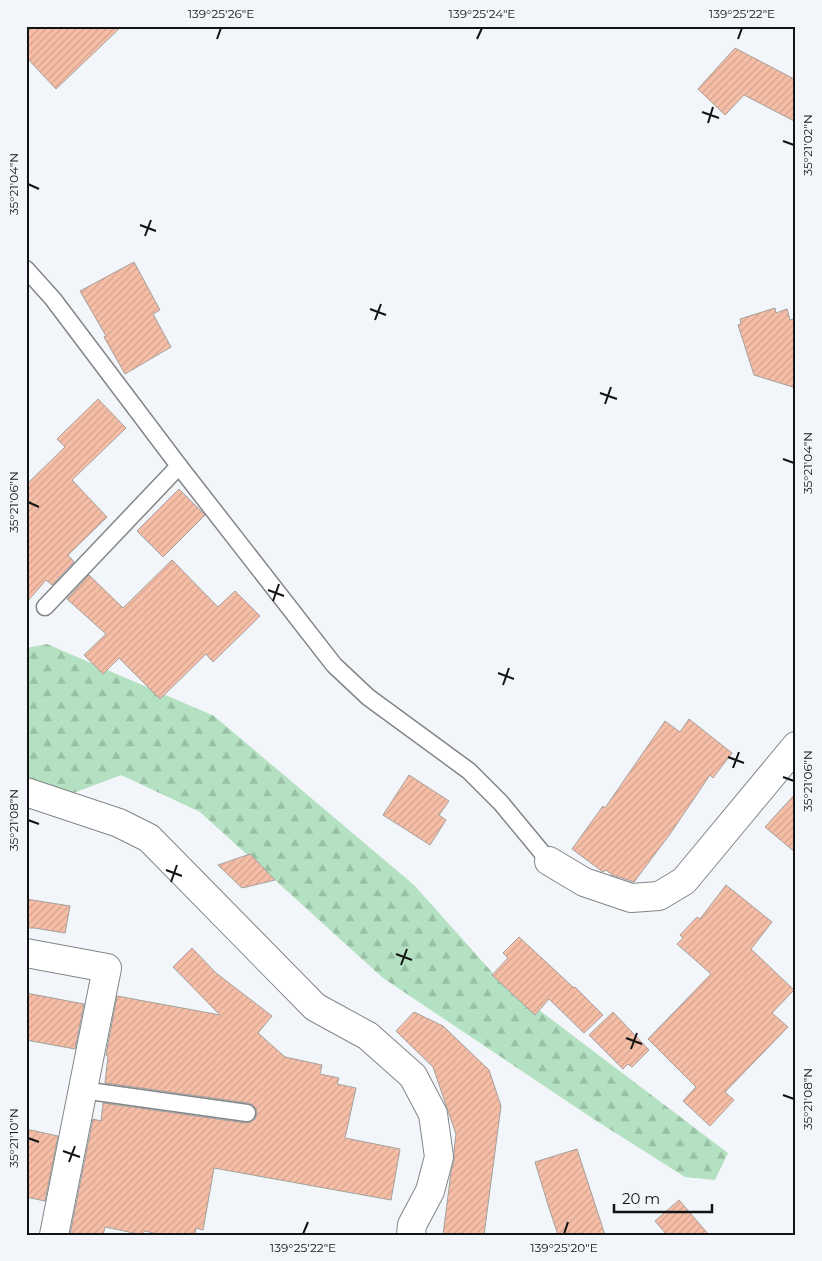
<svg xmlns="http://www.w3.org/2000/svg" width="822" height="1261" viewBox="0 0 822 1261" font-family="Montserrat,sans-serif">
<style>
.forest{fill:url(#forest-firs)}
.building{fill:url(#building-hatch);stroke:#a5a09e}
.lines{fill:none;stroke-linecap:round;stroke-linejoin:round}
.lane-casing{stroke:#838588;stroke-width:19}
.street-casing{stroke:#838588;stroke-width:30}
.lane{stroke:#fff;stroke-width:16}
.street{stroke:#fff;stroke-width:28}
.ticks{fill:none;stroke:#121314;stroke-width:2}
.neatline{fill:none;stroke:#121314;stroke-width:2}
.ticks-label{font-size:12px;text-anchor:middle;fill:#121314}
</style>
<defs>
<pattern id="forest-firs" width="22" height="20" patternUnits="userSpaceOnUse" patternTransform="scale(1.25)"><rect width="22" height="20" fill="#b3e1c1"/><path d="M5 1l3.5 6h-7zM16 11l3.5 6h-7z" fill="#99c0a5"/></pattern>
<pattern id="building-hatch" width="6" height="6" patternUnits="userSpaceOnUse" patternTransform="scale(1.25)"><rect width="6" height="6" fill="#f6bea6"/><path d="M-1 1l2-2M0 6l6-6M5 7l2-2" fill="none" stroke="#d2a28e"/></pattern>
</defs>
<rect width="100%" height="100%" fill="#f2f5f9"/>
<path class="forest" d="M47,644L214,716L414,885L498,979L728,1153L715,1180L685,1177L592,1118L383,978L200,812L121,775L26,811V648Z"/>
<g class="building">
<path d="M26,26H122L56,89L26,57Z"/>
<path d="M735,48L796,80V122L744,95L725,115L698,89Z"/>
<path d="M134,262L160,310L153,314L171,347L125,374L104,337L106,336L80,291Z"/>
<path d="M775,308L776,313L787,309L790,320L796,318V388L754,375L738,325L741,324L740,319Z"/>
<path d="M98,399L126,428L72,480L107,517L68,555L74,562L52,585L46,580L26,603V485L65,447L57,439Z"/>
<path d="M179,489L205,515L163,557L137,531Z"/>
<path d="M172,560L218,607L235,591L260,616L213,662L206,654L160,699L119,658L103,674L84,655L106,634L67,599L89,575L123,608Z"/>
<path d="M689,719L732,753L713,778L710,775L670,834L634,882L612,875L606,870L603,872L572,849L603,806L605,808L665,721L680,732Z"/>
<path d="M409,775L449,801L439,815L446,820L430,845L383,815Z"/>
<path d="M796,793V853L765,827Z"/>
<path d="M250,854L275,880L242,888L218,865Z"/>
<path d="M726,885L772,922L751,949L794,990L772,1013L788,1027L725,1092L734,1100L710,1126L683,1101L696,1087L648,1039L711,974L677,944L683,938L680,935L697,917L700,919Z"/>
<path d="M26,899L70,906L65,933L34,928H26Z"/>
<path d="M519,937L574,988L575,987L603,1015L584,1033L549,999L535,1015L492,975L508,958L503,953Z"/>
<path d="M192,948L216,973L272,1016L258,1033L285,1057L322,1065L320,1074L339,1078L337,1084L356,1088L345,1138L400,1149L391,1200L214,1168L203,1230L196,1228L195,1235H163L144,1231L143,1235L105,1227L103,1235H70L93,1119L101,1121L103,1103L246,1123L251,1122L255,1119L257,1114L256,1109L253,1105L248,1103L105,1083L108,1056L106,1055L117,996L220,1015L173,967Z"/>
<path d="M26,993L84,1004L75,1049L26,1040Z"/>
<path d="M414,1012L443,1026L489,1070L501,1106L484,1235H443L451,1172L454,1161V1151L456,1134L433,1067L396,1031Z"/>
<path d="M613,1012L649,1050L632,1067L628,1064L623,1069L589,1035Z"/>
<path d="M26,1129L58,1136L45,1201L26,1197Z"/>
<path d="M577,1149L605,1235H558L549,1208L535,1162Z"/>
<path d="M679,1200L709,1235H667L655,1221Z"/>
</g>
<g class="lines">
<defs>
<g id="lane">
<path d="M26,269L53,299L179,466L334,665L368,697L469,771L501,803L549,861"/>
<path d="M45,607L179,466"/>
<path d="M82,1090L247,1113"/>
</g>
<g id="street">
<path d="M26,792L119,823L149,838L315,1007L368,1036L413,1076L433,1114L439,1157L430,1191L412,1225L411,1235"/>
<path d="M549,861L584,882L631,898L659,896L684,881L796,746"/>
<path d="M26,953L107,968L54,1235"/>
</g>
</defs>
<use href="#lane" class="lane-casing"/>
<use href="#street" class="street-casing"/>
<use href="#lane" class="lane"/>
<use href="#street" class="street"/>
</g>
<path class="ticks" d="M217,39L221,28M477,39L482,28M738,39L742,28M702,112L719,118M708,123L713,107M783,141L794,145M28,184L39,189M140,225L156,231M145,236L151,220M370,309L386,315M375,320L381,304M600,393L617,399M605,404L611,387M783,459L794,463M28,502L39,507M268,590L284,596M273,601L279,584M498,673L514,679M503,685L509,668M728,757L744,763M733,768L739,752M783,777L794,781M28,820L39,824M166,870L182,876M171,882L177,865M396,954L412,960M401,965L407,949M626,1038L642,1044M631,1049L637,1033M783,1095L794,1099M28,1138L39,1142M63,1151L80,1157M69,1162L75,1146M303,1234L308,1222M564,1234L568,1222"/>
<rect width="822" height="1261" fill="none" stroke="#f2f5f9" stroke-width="55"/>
<path d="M614 1204v8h98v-8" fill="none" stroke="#121314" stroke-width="2.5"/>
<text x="622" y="1204" font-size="15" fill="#121314" stroke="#f2f5f9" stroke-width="4" paint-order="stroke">20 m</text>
<rect x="28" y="28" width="766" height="1206" class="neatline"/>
<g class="ticks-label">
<text x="221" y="18">139°25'26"E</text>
<text x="482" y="18">139°25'24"E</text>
<text x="742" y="18">139°25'22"E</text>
<text transform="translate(808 145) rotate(-90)" y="4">35°21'02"N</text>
<text transform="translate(14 184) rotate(-90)" y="4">35°21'04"N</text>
<text transform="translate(808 463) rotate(-90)" y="4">35°21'04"N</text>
<text transform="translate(14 502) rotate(-90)" y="4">35°21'06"N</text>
<text transform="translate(808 781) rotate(-90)" y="4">35°21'06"N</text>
<text transform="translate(14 820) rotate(-90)" y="4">35°21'08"N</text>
<text transform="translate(808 1099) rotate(-90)" y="4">35°21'08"N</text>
<text transform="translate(14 1138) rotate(-90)" y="4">35°21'10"N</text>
<text x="303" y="1252">139°25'22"E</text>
<text x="564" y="1252">139°25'20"E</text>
</g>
</svg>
